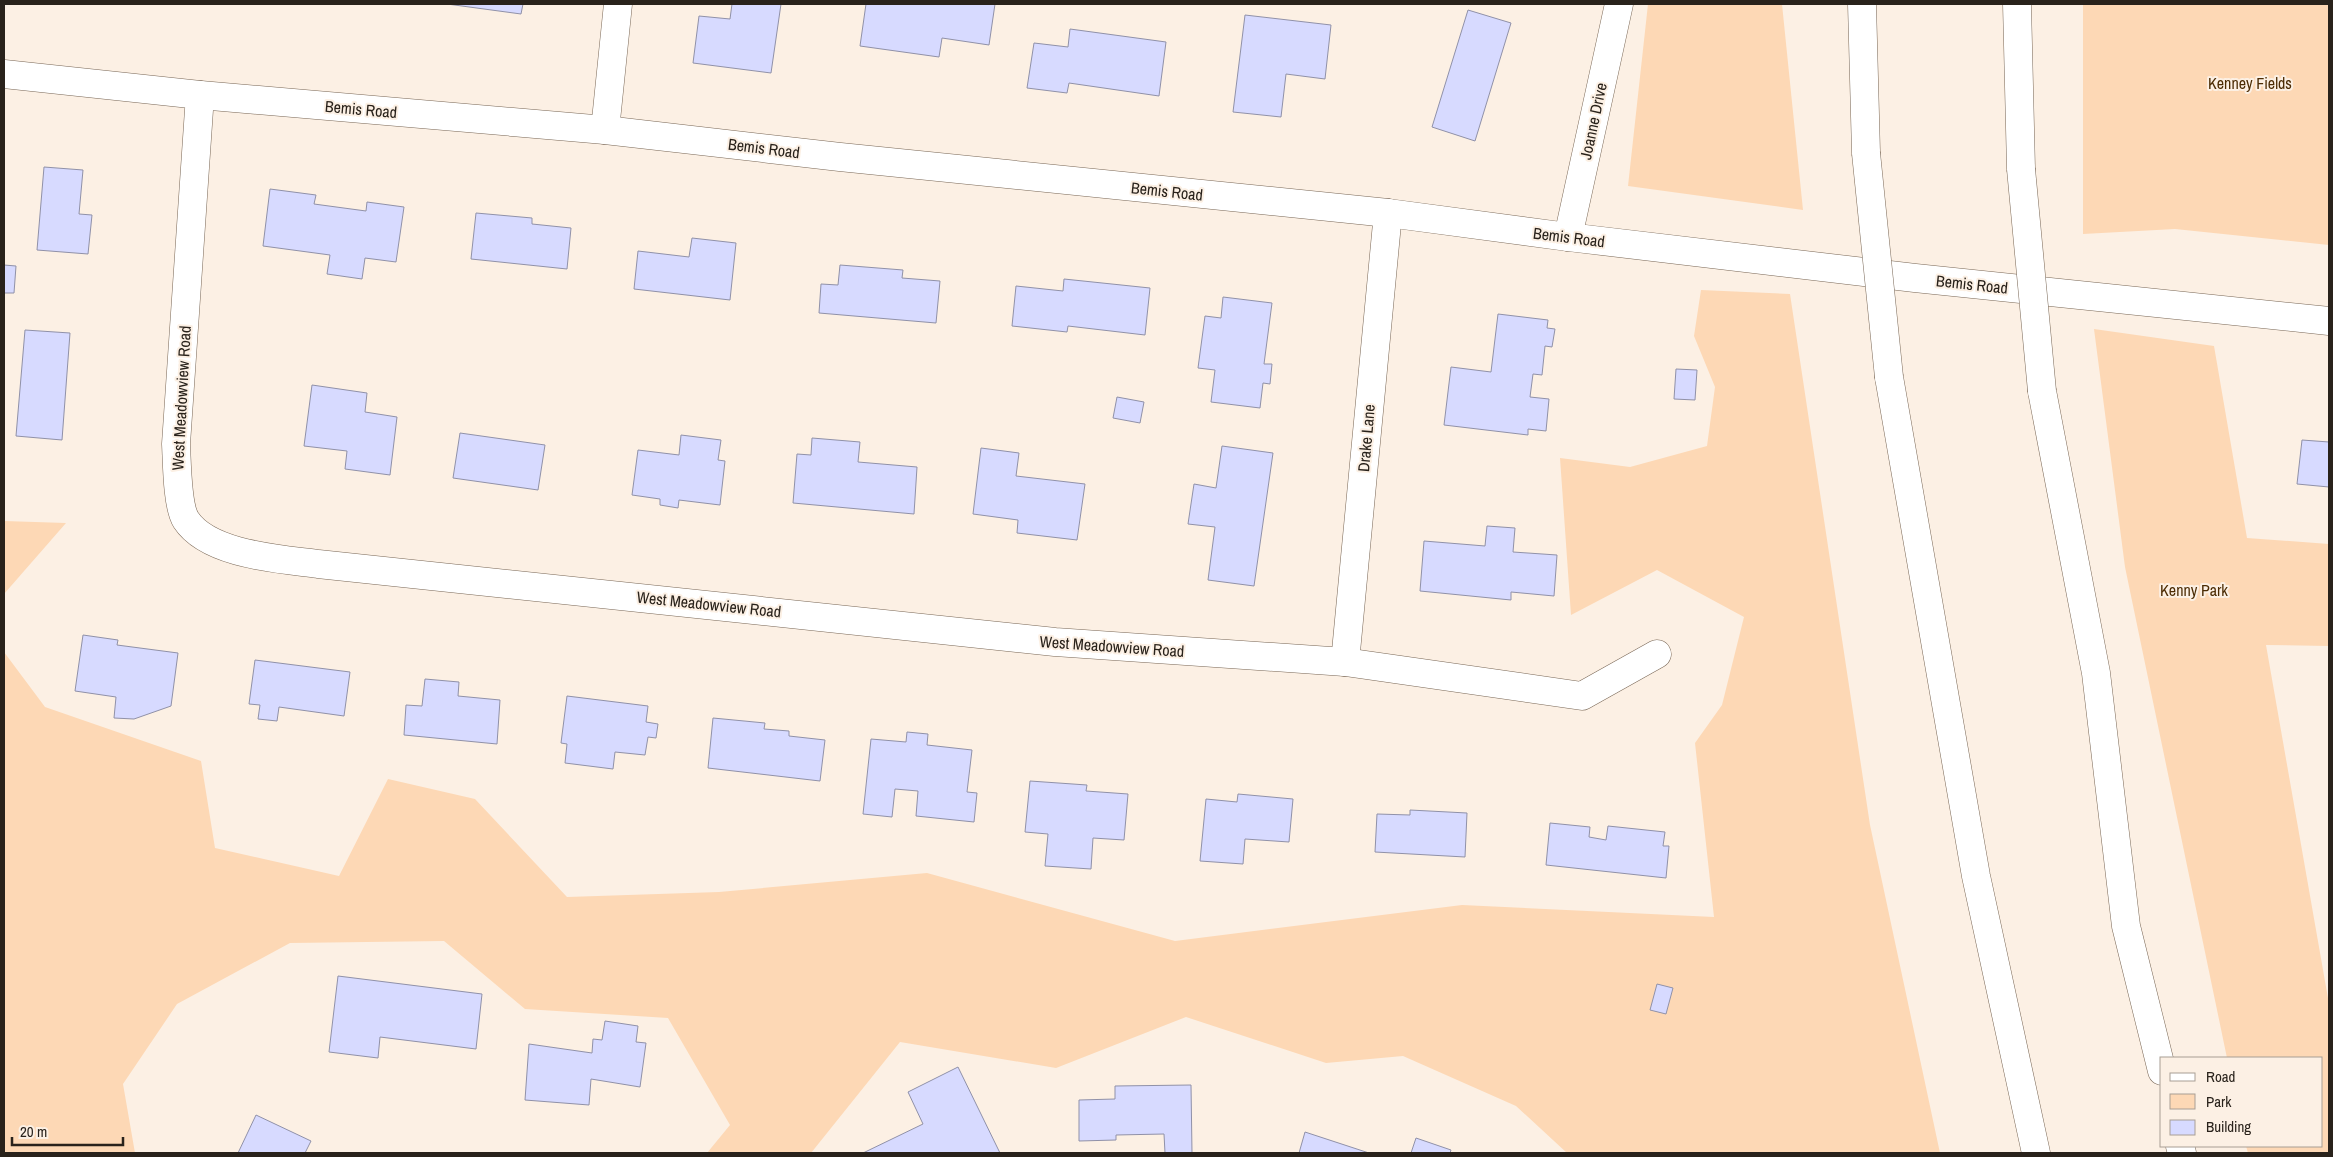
<svg xmlns="http://www.w3.org/2000/svg" width="2333" height="1157" viewBox="0 0 2333 1157" font-family="'Archivo Narrow',sans-serif">
<style>
.green{fill:#fdd8b5}
.building{fill:#d7daff;stroke:#9091a8}
.lines{fill:none;stroke-linecap:round;stroke-linejoin:round}
.minor-casing{stroke:#796756;stroke-width:29}
.highway-casing{stroke:#796756;stroke-width:29}
.minor{stroke:#fff;stroke-width:28}
.highway{stroke:#fff;stroke-width:28}
.highway-bridge-casing{stroke:#796756;stroke-width:29;stroke-linecap:butt}
.highway-bridge{stroke:#fff;stroke-width:28}
.labels{text-anchor:middle;dominant-baseline:central;stroke-width:4;stroke-linejoin:round;paint-order:stroke}
.park-label{font-size:16px;fill:#4c2c04;stroke:#fcf0e4}
.street-label{font-size:16px;fill:#29221b;stroke:#fcf0e4}
</style>
<rect width="100%" height="100%" fill="#fcf0e4"/>
<g class="green">
<path d="M1648,4H1782L1803,210L1628,186Z"/>
<path d="M2083,4H2329V245L2175,229L2083,234Z"/>
<path d="M1701,290L1790,294L1870,825L1940,1153H1567L1516,1106L1403,1056L1326,1063L1186,1017L1056,1068L900,1042L811,1153H707L730,1125L668,1018L525,1009L444,941L290,943L177,1004L123,1084L135,1153H4V652L45,707L201,761L215,848L339,876L388,779L475,799L567,897L719,892L927,873L1175,941L1462,905L1714,917L1695,743L1722,705L1744,617L1657,570L1571,615L1560,458L1630,467L1707,446L1715,387L1694,336Z"/>
<path d="M2094,329L2214,346L2247,538L2329,544V646L2266,645L2329,1004V1153H2248L2246,1146H2322V1058H2227L2125,567Z"/>
<path d="M4,521L66,523L4,594Z"/>
</g>
<g class="building">
<path d="M447,4H523L521,14Z"/>
<path d="M732,4H781L771,73L693,63L699,16L730,19Z"/>
<path d="M866,4H995L989,45L942,38L939,57L860,46Z"/>
<path d="M1468,10L1511,23L1475,141L1432,127Z"/>
<path d="M1245,15L1331,25L1325,79L1286,74L1281,117L1233,112Z"/>
<path d="M1070,29L1166,42L1159,96L1069,83L1067,93L1027,88L1034,43L1068,47Z"/>
<path d="M44,167L83,170L79,214L92,215L88,254L37,250Z"/>
<path d="M270,189L316,195L314,204L366,211L367,202L404,207L396,262L365,258L362,279L327,274L330,255L263,246Z"/>
<path d="M476,213L532,218V224L571,228L567,269L471,259Z"/>
<path d="M692,238L736,243L730,300L634,289L638,251L689,257Z"/>
<path d="M4,265L16,266L14,293H4Z"/>
<path d="M840,265L903,270L902,278L940,281L936,323L819,313L821,284L838,285Z"/>
<path d="M1064,279L1150,288L1145,335L1068,326L1067,332L1012,326L1016,286L1063,291Z"/>
<path d="M1223,297L1272,303L1264,364H1272L1270,384L1263,383L1260,408L1211,402L1215,370L1198,368L1205,316L1221,318Z"/>
<path d="M1498,314L1548,320L1547,328L1555,329L1552,347L1545,346L1542,375L1533,374L1530,397L1549,399L1546,431L1528,429V435L1444,425L1451,367L1491,372Z"/>
<path d="M25,330L70,333L62,440L16,436Z"/>
<path d="M1676,369L1697,370L1695,400L1674,399Z"/>
<path d="M312,385L367,393L365,412L397,417L390,475L345,469L347,451L304,446Z"/>
<path d="M1117,397L1144,402L1140,423L1113,418Z"/>
<path d="M460,433L545,445L538,490L453,478Z"/>
<path d="M681,435L721,440L718,460L725,461L720,505L679,500L678,508L660,505V499L632,495L638,450L679,455Z"/>
<path d="M812,438L860,442L858,462L917,467L914,514L793,503L797,454L811,455Z"/>
<path d="M2302,440L2329,442V487L2297,484Z"/>
<path d="M1222,446L1273,453L1254,586L1208,580L1215,527L1188,524L1194,484L1216,488Z"/>
<path d="M981,448L1019,453L1016,476L1085,484L1077,540L1017,533L1018,520L973,514Z"/>
<path d="M1487,526L1515,528L1513,552L1557,555L1554,596L1511,592V600L1420,591L1424,541L1485,546Z"/>
<path d="M83,635L118,640L117,645L178,653L171,706L134,719L114,718L116,697L75,691Z"/>
<path d="M255,660L350,672L344,716L279,707L277,721L258,719L260,705L249,704Z"/>
<path d="M425,679L459,682L458,696L500,700L497,744L404,735L406,705L422,706Z"/>
<path d="M567,696L648,706L646,722L658,724L656,738L648,737L645,755L615,752L613,769L565,763L567,744L561,743Z"/>
<path d="M713,718L765,723L764,729L789,731V736L825,740L820,781L708,768Z"/>
<path d="M907,732L928,734L927,745L972,750L967,792L977,793L974,822L916,816L918,791L895,789L892,817L863,814L871,739L906,742Z"/>
<path d="M1030,781L1087,785L1086,791L1128,794L1124,840L1093,838L1091,869L1045,866L1048,834L1025,832Z"/>
<path d="M1238,794L1293,799L1289,842L1245,839L1243,864L1200,861L1206,799L1237,802Z"/>
<path d="M1410,810L1467,813L1465,857L1375,852L1377,814L1410,815Z"/>
<path d="M1550,823L1590,827L1589,837L1606,840L1608,826L1665,832L1663,846H1669L1666,878L1546,865Z"/>
<path d="M338,976L482,994L476,1049L380,1037L378,1058L329,1052Z"/>
<path d="M1657,984L1673,988L1666,1014L1650,1010Z"/>
<path d="M605,1021L638,1026L636,1042L646,1043L640,1087L591,1079L589,1105L525,1100L529,1044L592,1053L593,1039L602,1040Z"/>
<path d="M958,1067L1000,1153H863L923,1124L908,1092Z"/>
<path d="M1191,1085L1192,1153H1165L1164,1134L1116,1135V1140L1079,1141V1100L1115,1099V1086Z"/>
<path d="M256,1115L311,1141L305,1153H238Z"/>
<path d="M1305,1132L1369,1153H1299Z"/>
<path d="M1416,1138L1451,1150L1450,1153H1411Z"/>
</g>
<g class="lines">
<defs>
<g id="minor">
<path d="M4,74L200,95L605,130L840,157L1388,213L1568,237L1915,278L2329,321"/>
<path d="M200,95L176,444C177,462 177,506 186,520C209,555 281,559 318,564L1055,642L1345,662L1582,696L1657,654"/>
<path d="M605,130L618,4"/>
<path d="M1568,237L1619,4"/>
<path d="M1345,662L1388,213"/>
</g>
<g id="highway">
<path d="M1862,4L1866,153"/>
<path d="M2017,4L2021,169"/>
<path d="M1889,377L1976,876L2036,1153"/>
<path d="M2042,391L2096,673L2126,926L2162,1071"/>
<path d="M2180,1146L2182,1153"/>
</g>
</defs>
<use href="#minor" class="minor-casing"/>
<use href="#highway" class="highway-casing"/>
<use href="#minor" class="minor"/>
<use href="#highway" class="highway"/>
<defs>
<g id="highway-bridge">
<path d="M1866,153L1889,377"/>
<path d="M2021,169L2042,391"/>
</g>
</defs>
<use href="#highway-bridge" class="highway-bridge-casing"/>
<use href="#highway-bridge" class="highway-bridge"/>
</g>
<g class="labels">
<g class="park-label">
<text x="2250" y="83">Kenney Fields</text>
<text x="2194" y="590">Kenny Park</text>
</g>
<g class="street-label">
<text transform="translate(361 109) rotate(5)">Bemis Road</text>
<text transform="translate(1593 121) rotate(-78)">Joanne Drive</text>
<text transform="translate(764 148) rotate(7)">Bemis Road</text>
<text transform="translate(1167 191) rotate(6)">Bemis Road</text>
<text transform="translate(1569 237) rotate(7)">Bemis Road</text>
<text transform="translate(1972 284) rotate(6)">Bemis Road</text>
<text transform="translate(181 398) rotate(-87)">West Meadowview Road</text>
<text transform="translate(1366 438) rotate(-85)">Drake Lane</text>
<text transform="translate(709 604) rotate(6)">West Meadowview Road</text>
<text transform="translate(1112 646) rotate(4)">West Meadowview Road</text>
</g>
</g>
<rect width="2333" height="1157" fill="none" stroke="#29221b" stroke-width="10"/>
<rect x="2160" y="1057" width="162" height="90" fill="#fcf0e4" stroke="#a89e94"/>
<rect x="2170" y="1073" width="25" height="8" fill="#ffffff" stroke="#a89e94"/>
<text x="2206" y="1082" font-size="15" fill="#29221b">Road</text>
<rect x="2170" y="1094" width="25" height="15" fill="#fdd8b5" stroke="#a89e94"/>
<text x="2206" y="1107" font-size="15" fill="#29221b">Park</text>
<rect x="2170" y="1120" width="25" height="15" fill="#d7daff" stroke="#a89e94"/>
<text x="2206" y="1132" font-size="15" fill="#29221b">Building</text>
<path d="M12 1137v8h111v-8" fill="none" stroke="#29221b" stroke-width="2.5"/>
<text x="20" y="1137" font-size="15" fill="#29221b" stroke="#fcf0e4" stroke-width="4" paint-order="stroke">20 m</text>
</svg>
